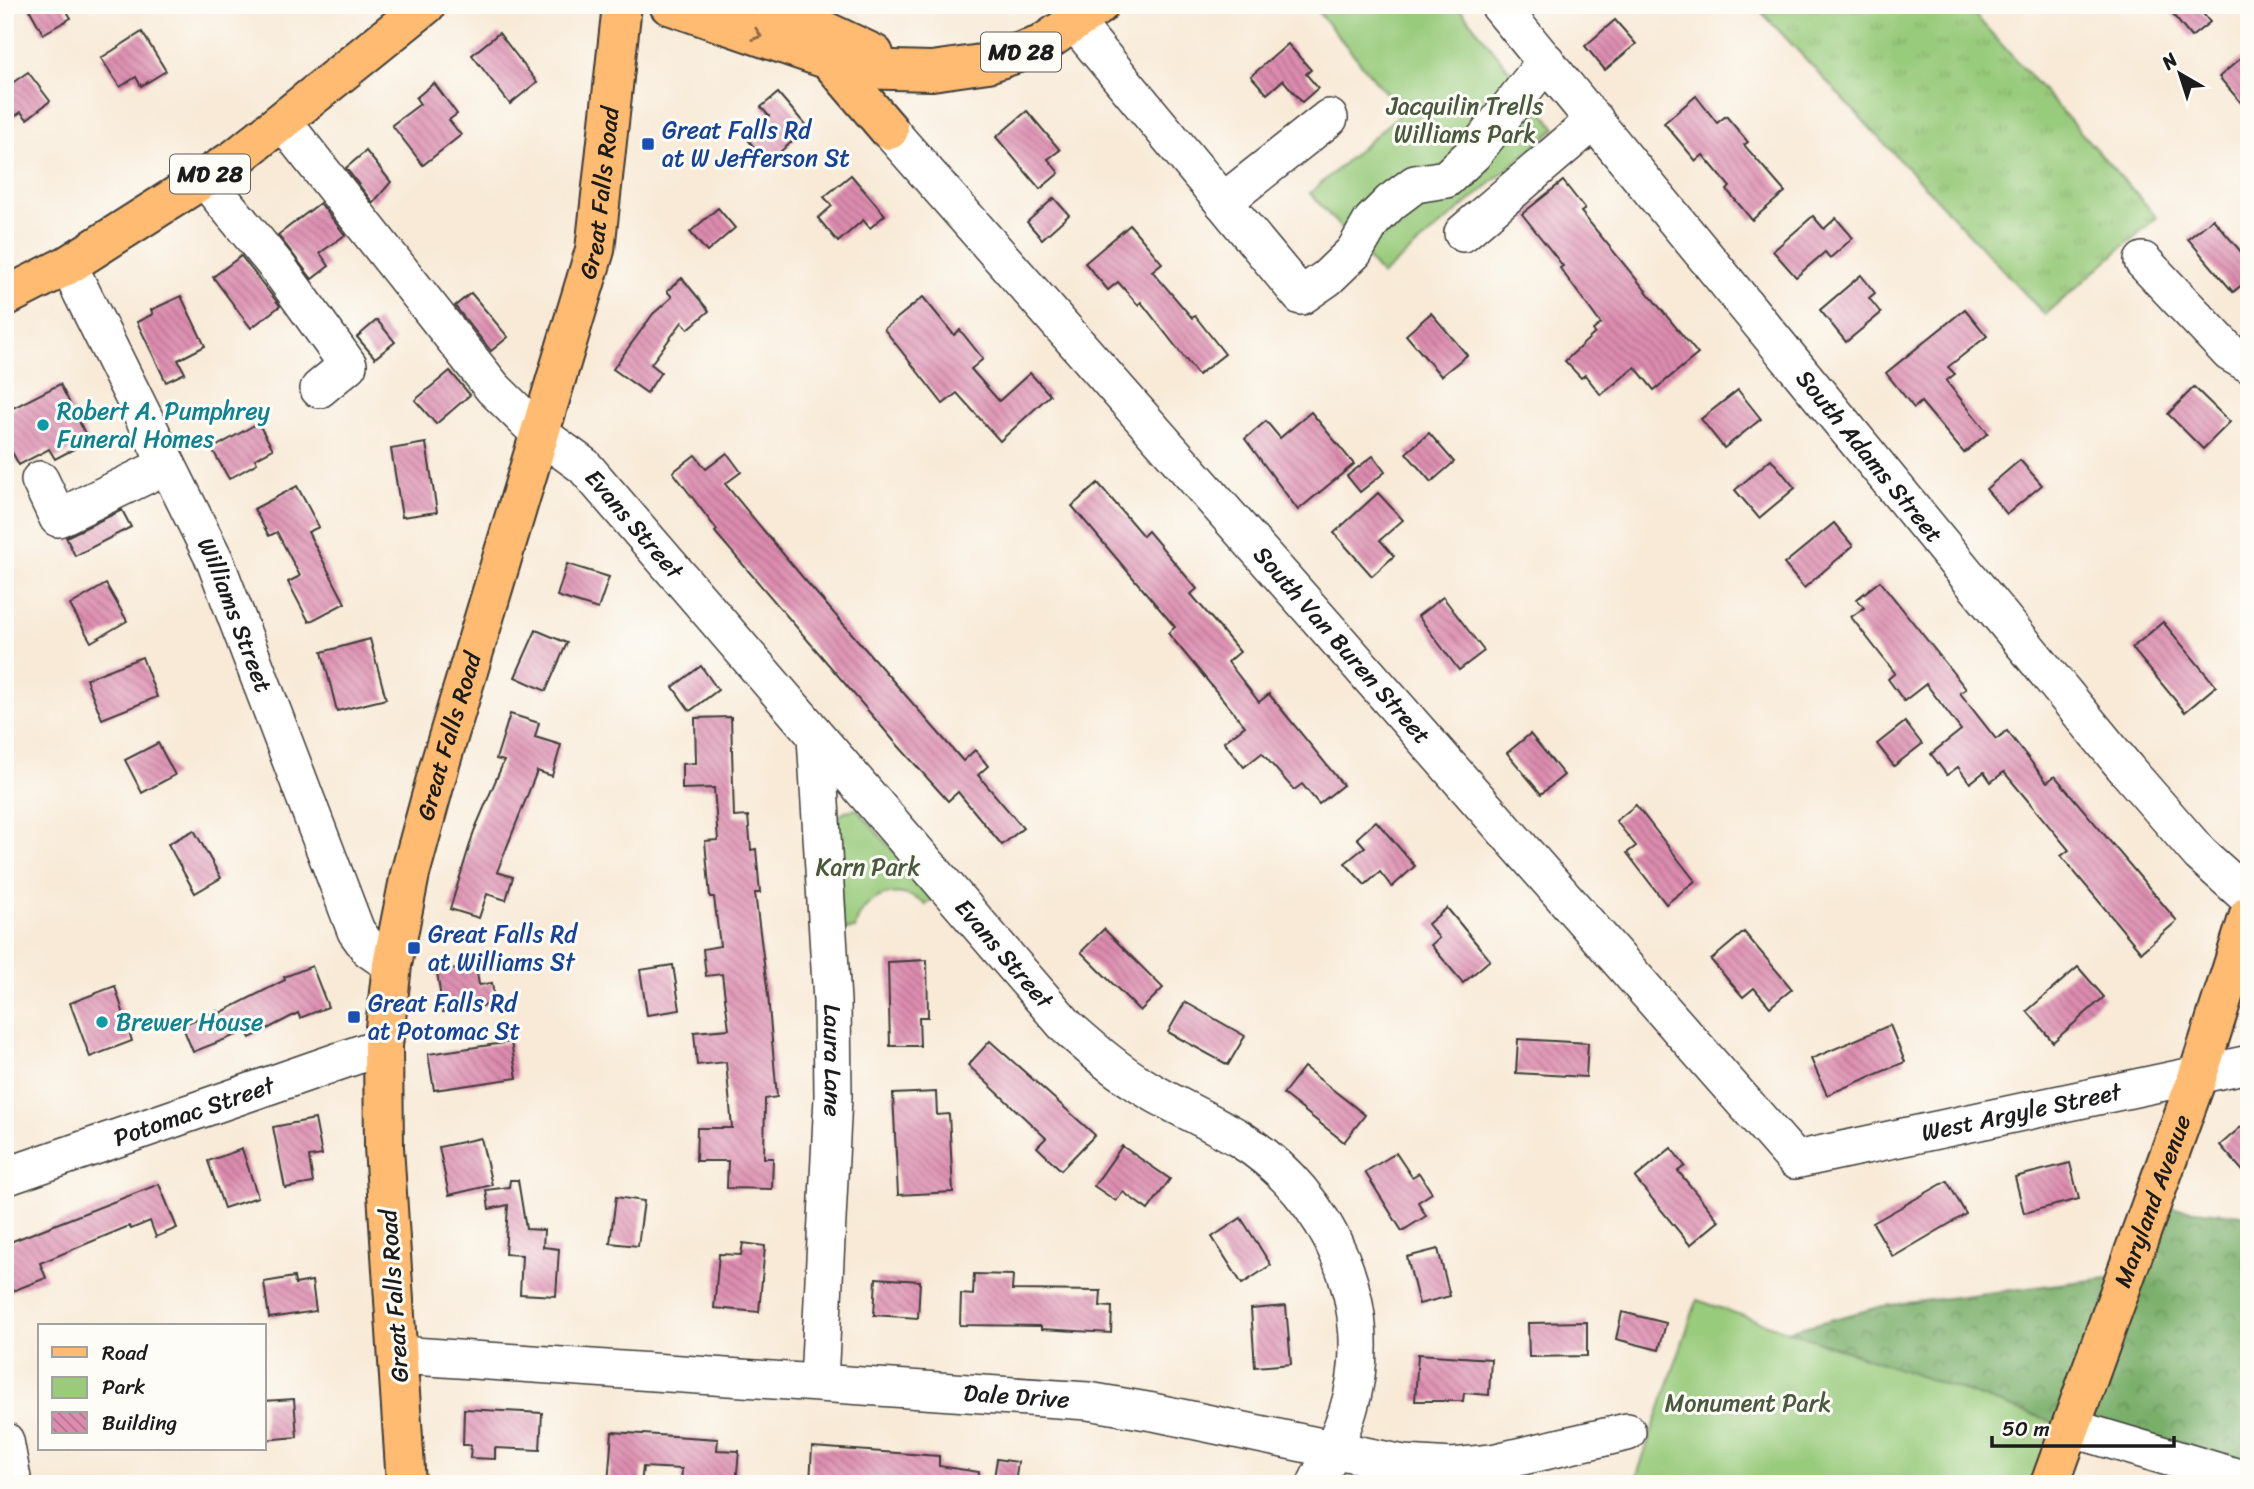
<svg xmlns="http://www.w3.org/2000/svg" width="2254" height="1489" viewBox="0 0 2254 1489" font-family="Sriracha,sans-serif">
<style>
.grass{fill:url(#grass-tufts);stroke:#5a744c;stroke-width:2}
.forest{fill:url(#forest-crowns);stroke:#4b6644;stroke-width:2}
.park{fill:#99cb7b;stroke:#5a744c;stroke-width:2}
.building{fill:url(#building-back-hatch)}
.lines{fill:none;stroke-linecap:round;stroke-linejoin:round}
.minor-casing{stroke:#3d3b38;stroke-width:40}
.major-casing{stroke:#3d3b38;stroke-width:42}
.minor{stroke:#fff;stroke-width:37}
.major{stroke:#febb71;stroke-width:38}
.oneway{stroke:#8d6c46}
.transit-dot{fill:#1a4fb4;stroke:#fdfcf7;stroke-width:2.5}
.culture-dot{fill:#0f9aa8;stroke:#fdfcf7;stroke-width:2.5}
.labels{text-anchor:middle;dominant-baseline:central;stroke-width:6;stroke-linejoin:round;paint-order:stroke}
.shield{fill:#fdfcf7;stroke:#605f5e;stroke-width:2}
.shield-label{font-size:23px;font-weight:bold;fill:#1c1c1c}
.park-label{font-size:24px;fill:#48593d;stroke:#fdfcf7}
.transit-label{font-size:24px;fill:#164399;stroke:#fdfcf7;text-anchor:start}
.street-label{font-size:24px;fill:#1c1c1c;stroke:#fdfcf7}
.culture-label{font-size:24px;fill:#0d838f;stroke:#fdfcf7;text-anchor:start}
</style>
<defs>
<pattern id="grass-tufts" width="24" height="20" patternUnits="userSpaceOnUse" patternTransform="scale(1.75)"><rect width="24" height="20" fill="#99cb7b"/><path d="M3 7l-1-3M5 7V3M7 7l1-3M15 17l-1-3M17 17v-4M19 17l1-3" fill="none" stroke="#83ae6a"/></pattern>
<pattern id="forest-crowns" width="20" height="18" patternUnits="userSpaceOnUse" patternTransform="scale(1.75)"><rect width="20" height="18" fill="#7aaf6b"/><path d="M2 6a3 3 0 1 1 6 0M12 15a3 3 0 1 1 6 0" fill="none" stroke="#638e57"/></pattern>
<pattern id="building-back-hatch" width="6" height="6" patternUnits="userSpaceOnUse" patternTransform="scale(1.75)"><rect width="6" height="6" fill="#dd8caf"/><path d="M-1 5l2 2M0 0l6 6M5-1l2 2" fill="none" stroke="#b2728e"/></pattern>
</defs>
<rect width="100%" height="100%" fill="#fdfcf7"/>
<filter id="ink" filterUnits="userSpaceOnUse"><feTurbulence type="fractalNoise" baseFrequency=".0143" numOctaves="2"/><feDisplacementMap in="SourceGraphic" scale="14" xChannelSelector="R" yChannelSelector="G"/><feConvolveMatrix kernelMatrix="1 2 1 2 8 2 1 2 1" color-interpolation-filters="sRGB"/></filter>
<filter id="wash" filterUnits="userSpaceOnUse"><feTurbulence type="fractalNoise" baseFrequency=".00686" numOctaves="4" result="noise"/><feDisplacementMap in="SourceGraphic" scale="28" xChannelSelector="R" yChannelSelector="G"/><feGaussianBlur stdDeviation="1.57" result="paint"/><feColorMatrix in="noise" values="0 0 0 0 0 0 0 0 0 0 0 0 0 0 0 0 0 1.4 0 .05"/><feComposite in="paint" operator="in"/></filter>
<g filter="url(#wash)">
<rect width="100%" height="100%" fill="#f8ead7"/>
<path class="grass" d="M1755,5H1966L2157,217L2045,315Z"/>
<path class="forest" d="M2150,1205L2249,1216V1481L2071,1428L1788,1331L1883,1306L2124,1276Z"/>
<g class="park">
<path d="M1312,5H1457L1556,128L1382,275L1310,193L1402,112Z"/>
<path d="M857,809L934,898L926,905C900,883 862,894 855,929L841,930L836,819L845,811Z"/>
<path d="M1697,1300L2071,1428L2050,1484H1634Z"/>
</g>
<g id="blocks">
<g class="building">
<path d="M27,5H63L71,18L43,34Z"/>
<path d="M2165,5H2196L2210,22L2191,37Z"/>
<path d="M1615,20L1636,44L1605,70L1585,46Z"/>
<path d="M142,32L166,71L141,86L136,77L120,87L101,58Z"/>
<path d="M499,33L537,82L510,104L472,55Z"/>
<path d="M1288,44L1311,70L1306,74L1318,88L1302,102L1283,80L1267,94L1251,76Z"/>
<path d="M2249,51V112L2219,77Z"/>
<path d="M28,72L50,101L27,119L21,112L5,123V88Z"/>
<path d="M434,83L457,114L449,120L461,135L423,165L392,125L420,104L416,98Z"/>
<path d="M778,93L808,128L767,163L745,136L769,116L761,107Z"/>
<path d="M1696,96L1717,123L1726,116L1748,142L1744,145L1785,192L1752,220L1727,190L1730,187L1703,155L1696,161L1664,123Z"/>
<path d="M1027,111L1060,150L1048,159L1059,173L1040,189L996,137Z"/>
<path d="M366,151L391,182L373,203L346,168Z"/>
<path d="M851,175L885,215L870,228L863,220L838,242L818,218L832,206L824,197Z"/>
<path d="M1563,181L1585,209L1581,212L1698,354L1654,390L1635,367L1601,395L1585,375L1581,378L1565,361L1595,333L1593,330L1601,324L1560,268L1563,266L1522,214Z"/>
<path d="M1054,198L1069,215L1042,239L1027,222Z"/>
<path d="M320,203L345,235L320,253L329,266L312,279L278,235Z"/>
<path d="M718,208L735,228L707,252L690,232Z"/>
<path d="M1813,216L1824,229L1836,218L1853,238L1830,258L1825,252L1796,277L1773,251Z"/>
<path d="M2213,219L2249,261V279L2233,292L2188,239Z"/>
<path d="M1130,225L1162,263L1152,271L1192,318L1195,316L1225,354L1198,375L1141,302L1138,305L1118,282L1108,290L1085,263Z"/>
<path d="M241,256L280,306L251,328L213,277Z"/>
<path d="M1861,275L1875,293L1869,298L1881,313L1846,342L1820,310Z"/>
<path d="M682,278L709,311L688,329L682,322L651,364L661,372L647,393L613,369L653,314L672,297L667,291Z"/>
<path d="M471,293L508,337L491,351L455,306Z"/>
<path d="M181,296L205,346L178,360L185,373L166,382L137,322L153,314L151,310Z"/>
<path d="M923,297L954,335L960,330L983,359L971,369L999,401L1030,373L1050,395L1000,441L957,393L943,404L884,329Z"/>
<path d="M1965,309L1987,336L1948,367L1955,374L1946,381L1988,433L1964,453L1921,402L1914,408L1886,373Z"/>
<path d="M1431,313L1467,355L1441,376L1406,335Z"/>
<path d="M377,320L395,342L375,358L357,337Z"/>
<path d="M450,371L470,395L436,424L415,400Z"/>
<path d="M60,384L89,441L55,459L49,449L19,465L5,439V412Z"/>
<path d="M2194,387L2230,422L2203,449L2168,414Z"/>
<path d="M1738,390L1761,419L1724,448L1701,419Z"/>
<path d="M1311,412L1354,464L1298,510L1245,439L1266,421L1280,438Z"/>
<path d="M258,423L273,449L255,459L257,463L229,479L212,449Z"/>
<path d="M1429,433L1454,462L1431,482L1406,453Z"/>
<path d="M426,443L437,512L402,517L391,449Z"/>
<path d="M727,453L741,472L725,484L804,579L963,761L975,750L988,766L978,775L1023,828L1002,845L958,792L948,801L894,741L715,532L717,530L673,472L695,455L706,469Z"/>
<path d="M1373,456L1385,472L1360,492L1347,476Z"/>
<path d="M1771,459L1795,488L1759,518L1735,490Z"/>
<path d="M2020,460L2042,485L2007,514L1986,489Z"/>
<path d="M1098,483L1143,536L1148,531L1197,589L1191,594L1240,652L1228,662L1259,702L1269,694L1343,785L1319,804L1302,784L1294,790L1262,753L1244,767L1224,742L1245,726L1168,633L1175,627L1072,506Z"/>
<path d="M297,486L319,527L308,532L345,603L309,622L288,582L300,576L277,532L269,536L254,509Z"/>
<path d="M1378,493L1403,520L1380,540L1394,556L1372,576L1334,533Z"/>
<path d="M122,510L131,527L75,556L66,537Z"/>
<path d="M1834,523L1853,546L1804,588L1784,564Z"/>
<path d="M567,564L609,577L598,609L557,596Z"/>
<path d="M1880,581L1966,689L1960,693L1996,739L2007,731L2047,782L2055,776L2177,921L2141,952L2061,856L2069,850L2004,772L1991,782L1984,772L1970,783L1958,767L1947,775L1931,754L1961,730L1926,684L1904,701L1888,679L1895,673L1851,617L1864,608L1857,599Z"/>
<path d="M106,584L127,621L91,642L70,605Z"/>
<path d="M1443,597L1484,651L1459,670L1418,616Z"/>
<path d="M2163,622L2216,686L2185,712L2132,648Z"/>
<path d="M536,630L567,643L546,691L515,677Z"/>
<path d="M370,639L386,699L337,711L322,652Z"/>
<path d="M142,657L157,697L102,719L86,679Z"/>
<path d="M701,666L718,690L690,711L673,687Z"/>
<path d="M510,714L539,723L535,737L561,745L552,776L537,771L497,872L513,877L506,900L487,894L479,918L450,909L474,831L504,761L496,759Z"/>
<path d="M731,717L734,817L748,816L751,850L756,849L760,893H755L768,995L777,1097L765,1099L764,1158H773L772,1189L727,1188L728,1161H696L697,1128H732L726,1062L697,1065L694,1032L729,1029L722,974L706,976L703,949L720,946L714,897H710L705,841L718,840L714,788L682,789V764L696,763L695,718Z"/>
<path d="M1905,722L1922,744L1894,766L1877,744Z"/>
<path d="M1530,734L1564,775L1541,794L1507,753Z"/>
<path d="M158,743L175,775L142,793L125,760Z"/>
<path d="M1636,805L1695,881L1666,904L1627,853L1636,846L1616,821Z"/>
<path d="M1376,821L1415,866L1392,887L1380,872L1365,885L1345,863L1365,847L1357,838Z"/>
<path d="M194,830L221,878L195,893L168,844Z"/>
<path d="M1447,908L1490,960L1463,983L1431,945L1439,938L1428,924Z"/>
<path d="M1104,929L1163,988L1140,1011L1081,952Z"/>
<path d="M1744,932L1792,989L1770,1007L1754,988L1743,997L1711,960Z"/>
<path d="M927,960L928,1017H919L920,1046H890L888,962Z"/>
<path d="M673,965L680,1010L647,1015L640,970Z"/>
<path d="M312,966L328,1007L300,1018L298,1013L250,1038L246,1031L193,1052L182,1025L217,1011L218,1014L285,980L284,977Z"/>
<path d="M476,966L479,985L492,983L495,1004L443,1012L437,972Z"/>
<path d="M2078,967L2104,997L2053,1042L2027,1011Z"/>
<path d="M115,986L132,1041L90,1057L70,1003Z"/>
<path d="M1185,1002L1245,1036L1228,1065L1168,1032Z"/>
<path d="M1890,1025L1905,1062L1827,1095L1811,1059Z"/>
<path d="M1518,1039L1588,1043L1586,1077L1516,1073Z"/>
<path d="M990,1041L1095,1135L1061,1170L1037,1147L1046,1138L968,1065Z"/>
<path d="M511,1042L517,1078L434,1090L428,1054Z"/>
<path d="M1304,1067L1365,1115L1344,1142L1283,1094Z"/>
<path d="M936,1092L937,1115L949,1114L953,1192L898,1195L893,1094Z"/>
<path d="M315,1119L322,1155L309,1157L313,1183L285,1188L273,1127Z"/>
<path d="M2249,1120V1178L2220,1145Z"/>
<path d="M481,1138L492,1185L449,1195L439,1147Z"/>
<path d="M1122,1146L1170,1179L1148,1210L1123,1192L1116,1201L1094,1186Z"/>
<path d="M1671,1148L1685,1166L1678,1171L1719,1221L1690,1245L1635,1178Z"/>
<path d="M242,1149L258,1197L224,1208L208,1161Z"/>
<path d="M1396,1153L1412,1177L1419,1173L1432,1193L1418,1202L1426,1216L1402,1231L1365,1172Z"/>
<path d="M2070,1163L2079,1199L2024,1213L2015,1177Z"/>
<path d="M510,1180H518L526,1229L544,1230L543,1247L559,1249L556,1296L520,1294L522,1255L505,1254L508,1205L489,1209L486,1190L509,1187Z"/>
<path d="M1947,1181L1966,1214L1893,1257L1873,1223Z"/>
<path d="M159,1184L177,1228L156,1237L150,1221L131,1229L129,1226L40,1263L46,1278L10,1292L5,1281V1244Z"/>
<path d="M616,1197L644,1201L638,1246L610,1243Z"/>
<path d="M1241,1218L1271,1265L1242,1284L1212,1237Z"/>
<path d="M743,1243L765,1246L759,1312L714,1308L719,1254L741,1255Z"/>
<path d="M1438,1249L1450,1296L1419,1304L1407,1257Z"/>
<path d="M974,1274L1013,1275L1012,1290L1101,1291L1100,1306L1112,1307L1111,1333L1041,1329V1326L960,1325L961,1294L973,1295Z"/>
<path d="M294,1277L295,1284L312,1281L316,1311L269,1318L264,1282Z"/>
<path d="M876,1278L920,1281L918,1318L874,1315Z"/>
<path d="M1286,1306L1291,1364L1255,1367L1251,1309Z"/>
<path d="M1622,1312L1666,1323L1659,1350L1616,1339Z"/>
<path d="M1587,1322V1356L1529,1357L1528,1323Z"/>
<path d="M1418,1354L1491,1359L1489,1395L1464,1393L1463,1401H1415Z"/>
<path d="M294,1399L297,1437L264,1440V1401Z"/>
<path d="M464,1409L542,1413L540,1450L495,1448V1459L470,1458L471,1445H463Z"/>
<path d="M612,1432L718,1439L717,1450L739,1451L736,1484H681L682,1469L643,1467L641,1484H608Z"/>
<path d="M812,1447L939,1456V1466L979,1472L978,1484H810Z"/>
<path d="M997,1459L1018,1462L1015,1484H993Z"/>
</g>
</g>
</g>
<g filter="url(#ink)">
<use href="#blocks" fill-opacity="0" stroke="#3d3b38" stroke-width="2"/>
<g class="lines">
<defs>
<g id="minor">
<path id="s1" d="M1499,5L2127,770L2200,854L2249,898"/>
<path d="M1075,23L1301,296L1327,278L1354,252L1372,221L1391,202L1415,184L1446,179L1473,154L1546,61"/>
<path id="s2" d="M282,121L493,388L540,434L584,466L1067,1027C1092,1049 1118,1072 1147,1089C1177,1107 1210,1121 1240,1139C1330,1195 1381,1308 1348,1411C1340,1436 1328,1460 1316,1484"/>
<path id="s3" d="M889,130L1795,1160L2249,1064"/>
<path d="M204,178L279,269L348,365L319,389"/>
<path d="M1223,202L1329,118"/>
<path d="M1463,233L1595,120"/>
<path d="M2143,261L2230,353L2249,364"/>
<path id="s4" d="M68,265L215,561L356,931L369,949L392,965"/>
<path d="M40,480L58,518L167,465"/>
<path id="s5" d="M816,737L832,1001L833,1097L819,1382"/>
<path id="s6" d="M5,1177L383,1046"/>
<path id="s7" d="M398,1355L1088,1401L1153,1412L1404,1464L1453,1467L1492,1463L1627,1432"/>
<path d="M2071,1428L2249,1481"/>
<path d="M5,1441L13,1484"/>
</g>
<g id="major">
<path d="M669,5L855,69L932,71L988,63L1041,45L1099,5"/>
<path d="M770,5L874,54"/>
<path d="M830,61L889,130"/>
<path d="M5,297L68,265L236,158L426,5"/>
<path id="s8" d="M406,1484L384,1147L383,1046L392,965L410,874L440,764L595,250L622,5"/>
<path id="s9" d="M2050,1484L2197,1078L2249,915"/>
</g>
</defs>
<use href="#minor" class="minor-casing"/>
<use href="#major" class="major-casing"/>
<use href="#minor" class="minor"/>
<use href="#major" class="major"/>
</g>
<defs><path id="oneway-chevron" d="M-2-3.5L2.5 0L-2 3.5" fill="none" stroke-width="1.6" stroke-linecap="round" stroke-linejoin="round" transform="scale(1.75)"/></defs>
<use class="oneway" href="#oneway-chevron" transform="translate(757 35) rotate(19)"/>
</g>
<g class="transit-dot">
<rect x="641" y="137" width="14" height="14" rx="3.5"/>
<rect x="407" y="941" width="14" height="14" rx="3.5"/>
<rect x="347" y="1010" width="14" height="14" rx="3.5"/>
</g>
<g class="culture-dot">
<circle cx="43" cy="425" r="7"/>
<circle cx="102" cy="1022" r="7"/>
</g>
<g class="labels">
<g class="shield">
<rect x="981" y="32.5" width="80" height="39" rx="5"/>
<rect x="170" y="154.5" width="80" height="39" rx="5"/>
</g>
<g class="shield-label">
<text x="1021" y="52">MD 28</text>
<text x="210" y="174">MD 28</text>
</g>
<g class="park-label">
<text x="1465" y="106">Jacquilin Trells<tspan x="1465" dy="28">Williams Park</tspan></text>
<text x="868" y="867">Karn Park</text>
<text x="1748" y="1403">Monument Park</text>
</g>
<g class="transit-label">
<text x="662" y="130">Great Falls Rd<tspan x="662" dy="28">at W Jefferson St</tspan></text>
<text x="428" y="934">Great Falls Rd<tspan x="428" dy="28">at Williams St</tspan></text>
<text x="368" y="1003">Great Falls Rd<tspan x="368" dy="28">at Potomac St</tspan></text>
</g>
<g class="street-label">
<text stroke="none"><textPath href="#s8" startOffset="1321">Great Falls Road</textPath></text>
<text stroke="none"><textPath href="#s1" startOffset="584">South Adams Street</textPath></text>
<text stroke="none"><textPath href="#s2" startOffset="537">Evans Street</textPath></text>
<text stroke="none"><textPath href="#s4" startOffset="388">Williams Street</textPath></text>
<text stroke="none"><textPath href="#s3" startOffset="686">South Van Buren Street</textPath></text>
<text stroke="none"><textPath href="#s8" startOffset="756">Great Falls Road</textPath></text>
<text stroke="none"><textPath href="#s2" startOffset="1104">Evans Street</textPath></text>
<text stroke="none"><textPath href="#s5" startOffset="324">Laura Lane</textPath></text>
<text stroke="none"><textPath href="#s6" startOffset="200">Potomac Street</textPath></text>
<text stroke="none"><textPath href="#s3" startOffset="1603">West Argyle Street</textPath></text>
<text stroke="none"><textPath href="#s9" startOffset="301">Maryland Avenue</textPath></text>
<text transform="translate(394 1296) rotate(-94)">Great Falls Road</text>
<text stroke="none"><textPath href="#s7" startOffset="620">Dale Drive</textPath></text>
</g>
<g class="culture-label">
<text x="57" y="411">Robert A. Pumphrey<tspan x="57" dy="28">Funeral Homes</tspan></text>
<text x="116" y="1022">Brewer House</text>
</g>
</g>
<rect width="2254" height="1489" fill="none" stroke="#fdfcf7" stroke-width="28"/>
<rect x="38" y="1324" width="228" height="126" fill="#fdfcf7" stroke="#a3a29f" stroke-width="2"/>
<rect x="52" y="1347" width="35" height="10" fill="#febb71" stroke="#a3a29f" stroke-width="2"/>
<text x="102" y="1360" font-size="21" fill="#1c1c1c">Road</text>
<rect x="52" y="1377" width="35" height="21" fill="#99cb7b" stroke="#a3a29f" stroke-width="2"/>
<text x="102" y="1394" font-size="21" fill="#1c1c1c">Park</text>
<rect x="52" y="1412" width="35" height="21" fill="url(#building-back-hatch)" stroke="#a3a29f" stroke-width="2"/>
<text x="102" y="1430" font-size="21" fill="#1c1c1c">Building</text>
<g transform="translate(2180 74) rotate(321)" stroke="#fdfcf7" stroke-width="5" paint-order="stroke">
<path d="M0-5L12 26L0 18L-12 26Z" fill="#1c1c1c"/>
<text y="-10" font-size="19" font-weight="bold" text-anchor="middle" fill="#1c1c1c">N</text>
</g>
<path d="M1992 1436v10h182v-10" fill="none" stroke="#1c1c1c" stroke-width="3.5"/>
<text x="2002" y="1436" font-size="21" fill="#1c1c1c" stroke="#fdfcf7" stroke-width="5" paint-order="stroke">50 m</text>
</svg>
